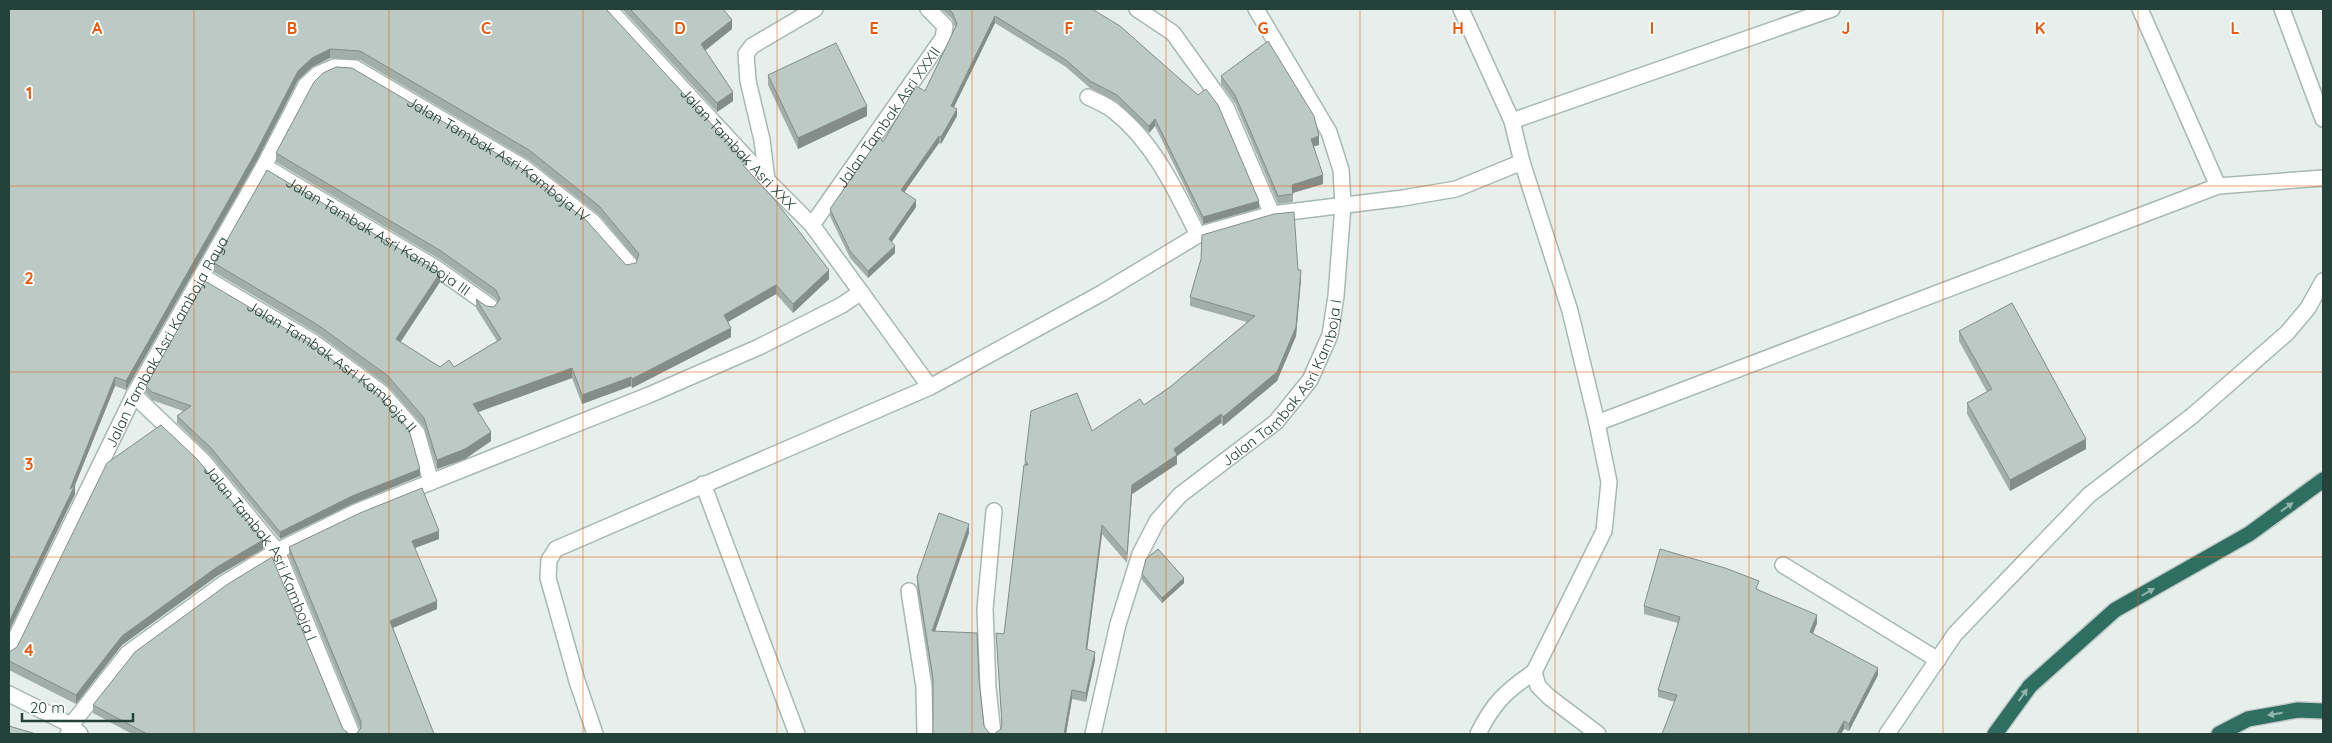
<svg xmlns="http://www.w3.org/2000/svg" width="2332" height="743" viewBox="0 0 2332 743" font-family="Quicksand,sans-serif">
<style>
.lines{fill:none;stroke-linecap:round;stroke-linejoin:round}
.service-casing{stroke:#a8b8b2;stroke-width:18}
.minor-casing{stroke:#a8b8b2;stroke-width:18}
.motorway-casing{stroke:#c2cac8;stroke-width:18}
.service{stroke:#fff;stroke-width:15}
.minor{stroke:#fff;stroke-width:15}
.motorway{stroke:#2f6f62;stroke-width:15}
.wall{fill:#a1aea9}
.shaded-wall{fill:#838d89}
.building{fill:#bbcac4;stroke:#838d89}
.oneway{fill:#93b5ae}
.grid{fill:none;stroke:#e8590c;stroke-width:1;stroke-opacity:0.55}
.labels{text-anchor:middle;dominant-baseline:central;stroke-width:4;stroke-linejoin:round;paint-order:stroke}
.street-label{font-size:15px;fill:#24423a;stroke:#f7fbf9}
.grid-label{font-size:16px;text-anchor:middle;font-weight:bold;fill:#e8590c;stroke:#f7fbf9;stroke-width:4;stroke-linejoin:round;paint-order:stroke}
</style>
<rect width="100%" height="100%" fill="#e6efeb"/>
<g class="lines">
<defs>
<g id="service">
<path d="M1461,9L1512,121L1522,162"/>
<path d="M2140,9L2218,186"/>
<path d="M1512,121L1832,9"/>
<path d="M1597,423L1609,482L1604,531L1534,672L1538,686L1549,697L1598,734"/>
<path d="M1478,734C1493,703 1506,691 1534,672"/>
</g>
<g id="minor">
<path id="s1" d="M609,9L767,180L812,225L930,387"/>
<path d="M1137,9L1173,33L1226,107L1272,214"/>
<path d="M2282,9L2323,119"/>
<path d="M1088,97C1096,101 1107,105 1115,112C1154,143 1176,191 1198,235"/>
<path id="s2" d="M264,166L436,268L491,307"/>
<path d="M767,180L762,140L748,81L746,54L752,46L815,9"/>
<path id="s3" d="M812,225L943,38L945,26L928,9"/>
<path id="s4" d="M202,276L313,342L382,393L417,433L431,482"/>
<path id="s5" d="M134,395L204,462L277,551L352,734"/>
<path d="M703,484L797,734"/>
<path d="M1783,565L1938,660"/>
<path d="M909,591L924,687L925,734"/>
<path id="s6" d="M9,652L134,395L264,166L306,85L318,74L334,67L355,68L523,167L593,222L630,265"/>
<path d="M9,694L71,725L80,734"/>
<path d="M68,734L71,725L128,653L223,584L277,551L356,512L649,395L759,347L842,305L861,292"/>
<path d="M595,734L577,681L548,578L549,560L556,549L930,387L1102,293L1198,235L1272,214L1403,198L1456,189L1522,162L1570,311L1597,423L2218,186L2323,178"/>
<path d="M993,734L988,688L985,609L994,511"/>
<path id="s7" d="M1093,734L1118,624L1140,554L1157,521L1180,495L1276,422L1310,380L1330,335L1336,296L1343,205L1341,170L1329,132L1256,9"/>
<path d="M1887,734L1955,634L2089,495L2192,416L2287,333L2308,308L2323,281"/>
</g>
<g id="motorway">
<path d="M1995,734L2030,686L2115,610L2249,534L2323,480"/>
<path d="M2219,734L2248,719L2298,710L2323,711"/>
</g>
</defs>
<use href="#service" class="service-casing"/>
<use href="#minor" class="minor-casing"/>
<use href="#motorway" class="motorway-casing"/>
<use href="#service" class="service"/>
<use href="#minor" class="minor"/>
<use href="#motorway" class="motorway"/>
</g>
<g class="wall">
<path d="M9,9H606L747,169L829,279L793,313L776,294L728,322L731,337L632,388L631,386L582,404L572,378L477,412L491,441L465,459L437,469L424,427L388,386L318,334L214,272V263L440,282L400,342L440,367H454L497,341L476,308V299L486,306L494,307L498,302L496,299L441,260L276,162V153L626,265L636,263L637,260L599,215L529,160L360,60L330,58L312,67L298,80L256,162L126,390L115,386L75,485V494L9,631Z"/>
<path d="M622,9H723L732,29L705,50L733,101L717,112Z"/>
<path d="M941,9H1092L1259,208L1203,224L1155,126L1149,133L1117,102L1090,88L1066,67L995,23L954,107L957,116L941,144L939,143L904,192L916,207L891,242L895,253L868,278L850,258L830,216V209L925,91L955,27L952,19Z"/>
<path d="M768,75L867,116L798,149L768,85Z"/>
<path d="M1221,76L1319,145L1314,146L1323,184L1293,193V202L1278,204L1235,103L1221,84Z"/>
<path d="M1298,270L1301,279L1296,336L1277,381L1223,426L1221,423L1177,456V464L1132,494L1127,563L1102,534L1087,650L1095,660L1086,702L1072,699L1066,734H933V686L917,586V577L969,533L935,631L979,680L984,726L989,733L994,734L1001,729L1002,727L996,633L1004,634L1025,460L1092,431L1144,405L1170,387L1247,322L1190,306V297Z"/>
<path d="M1959,331L2086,449L2010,491L1967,414V403L1987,392L1959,341Z"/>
<path d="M146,386L420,476L352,504L280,539L211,456L177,423V416L183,411L152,400L146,393Z"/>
<path d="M439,539L415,548L437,609L393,628L434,734L360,729L289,556V547Z"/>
<path d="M263,549L217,576L122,645L76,704L9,670V652Z"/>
<path d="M1142,574L1184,583L1162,603L1142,580Z"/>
<path d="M1759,589L1758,590L1817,623L1813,634L1878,675L1849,731L1844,729L1841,734H1662L1675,702L1658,697V690L1678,623L1644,614V606Z"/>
<path d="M93,705L343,729L349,734H132L93,713Z"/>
</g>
<g class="shaded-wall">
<path d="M995,16V23L951,113V106Z"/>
<path d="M732,20V29L701,54V44Z"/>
<path d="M330,49V58L312,67L298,80L256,162L126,390V381L298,71L312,58Z"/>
<path d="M733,92V101L717,112V103Z"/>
<path d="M867,106V116L798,149V138Z"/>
<path d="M957,109V116L941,144V137Z"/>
<path d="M1155,119V126L1149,133V126Z"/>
<path d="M939,136V143L901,197V190Z"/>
<path d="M1319,136V145L1311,147V139Z"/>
<path d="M1323,175V184L1292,193V185Z"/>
<path d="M916,200V207L889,246V239Z"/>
<path d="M1259,201V208L1203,224V217Z"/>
<path d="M895,246V253L868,278V271Z"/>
<path d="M829,270V279L793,313V304Z"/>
<path d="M1301,270V279L1296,336L1277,381L1223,426V417Z"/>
<path d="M440,273V282L396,349V339Z"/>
<path d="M776,285V294L724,324V315Z"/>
<path d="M731,328V337L632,388V379Z"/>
<path d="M572,368V378L473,414V404Z"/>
<path d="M115,377V386L75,485V494L9,631V622L70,489Z"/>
<path d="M631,377V386L582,404V395Z"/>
<path d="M1221,414V423L1177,456V464L1132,494L1127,563L1132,485L1174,449Z"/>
<path d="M491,432V441L465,459L437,469V460Z"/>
<path d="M2086,439V449L2010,491V480Z"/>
<path d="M420,469V476L352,504L280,539V532L352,496Z"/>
<path d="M969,524V533L932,640V631Z"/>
<path d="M1102,525V534L1086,658V649Z"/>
<path d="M439,531V539L412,549V541Z"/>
<path d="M263,540V549L217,576L122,645L76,704V695L122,636L217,567Z"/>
<path d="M1184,578V583L1162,603V598Z"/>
<path d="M437,601V609L390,629V621Z"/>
<path d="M1817,615V623L1810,640V632Z"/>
<path d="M1095,652V660L1086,702V693Z"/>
<path d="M1878,668V675L1849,731V724Z"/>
<path d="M1072,690V699L1066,734H1064Z"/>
<path d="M1844,721V729L1841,734H1837Z"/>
</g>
<g class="building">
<path d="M9,9H606L741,156L747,164L743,165L774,199L829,270L793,304L776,285L724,315L731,328L632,379L631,377L582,395L572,368L473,404L491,432L465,449L437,460L424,418L388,376L318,325L214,263L267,170L440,273L396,339L440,367L449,360L454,367L501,339L476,299L486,306L494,307L500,299L496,290L441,251L276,153L314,82L323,73L336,67L352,68L518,166L586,220L626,265L636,263L639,254L599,206L529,150L360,51L330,49L312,58L298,71L256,152L126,381L115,377L70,489L75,485L9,622Z"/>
<path d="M630,9H723L732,20L701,44L733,92L717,103Z"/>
<path d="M948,9H1092L1120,26L1198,95L1206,89L1218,105L1259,201L1203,217L1155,119L1149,126L1117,95L1090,81L1066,60L995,16L951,106L957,109L941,137L939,136L901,190L916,200L889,239L895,246L868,271L850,251L830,209L880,137L883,142L916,86L925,91L957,24L952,12Z"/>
<path d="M1268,41L1314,116L1319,136L1311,139L1323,175L1292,185L1293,194L1278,196L1235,95L1221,76Z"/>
<path d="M836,43L867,106L798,138L768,75Z"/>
<path d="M1294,212L1298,270H1301L1296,327L1277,372L1223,417L1221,414L1174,449L1177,455L1132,485L1127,554L1102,525L1086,649L1095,652L1086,693L1072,690L1064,734H933V678L917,577L939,513L969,524L932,631L977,633L979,680L984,726L989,733L994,734L1001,729L1002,724L996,633L1004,634L1024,465H1028L1025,460L1031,411L1077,393L1092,431L1140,399L1144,405L1170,387L1255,316L1190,297L1201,259L1202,235L1274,214Z"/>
<path d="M205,281L308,342L376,392L409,430L420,469L352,496L280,532L211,448L177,416L191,406L152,392L146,386Z"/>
<path d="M2012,303L2086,439L2010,480L1967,403L1992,389L1959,331Z"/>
<path d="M161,425L197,459L263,540L217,567L122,636L76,695L9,661V652L17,647L107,463Z"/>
<path d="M422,488L439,531L412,541L437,601L390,621L434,734H356L361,728V722L289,547L360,513Z"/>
<path d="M1158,549L1184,578L1162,598L1142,574L1146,559Z"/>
<path d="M1660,549L1725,568L1759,581L1756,589L1817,615L1810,632L1878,668L1849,724L1844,721L1837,734H1662L1677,695L1658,690L1680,617L1644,606Z"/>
<path d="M272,557L343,729L349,734H147L93,705L135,652L228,584Z"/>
<path d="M9,726L36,734H9Z"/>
</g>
<defs><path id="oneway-solid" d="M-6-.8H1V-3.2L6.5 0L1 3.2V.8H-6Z" transform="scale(1.25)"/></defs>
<g class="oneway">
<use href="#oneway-solid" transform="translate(2287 507) rotate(-36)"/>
<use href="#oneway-solid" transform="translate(2148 592) rotate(-30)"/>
<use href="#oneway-solid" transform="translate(2023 695) rotate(-55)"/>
<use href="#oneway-solid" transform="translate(2275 714) rotate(171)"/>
</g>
<path class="grid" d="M194,9V734M389,9V734M583,9V734M777,9V734M972,9V734M1166,9V734M1360,9V734M1555,9V734M1749,9V734M1943,9V734M2138,9V734M9,186H2323M9,372H2323M9,557H2323"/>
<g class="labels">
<g class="street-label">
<text stroke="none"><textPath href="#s3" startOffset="132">Jalan Tambak Asri XXXII</textPath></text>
<text stroke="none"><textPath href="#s1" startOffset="190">Jalan Tambak Asri XXX</textPath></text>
<text stroke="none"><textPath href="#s6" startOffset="865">Jalan Tambak Asri Kamboja IV</textPath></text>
<text stroke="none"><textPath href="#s2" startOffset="134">Jalan Tambak Asri Kamboja III</textPath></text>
<text stroke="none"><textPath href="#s6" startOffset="348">Jalan Tambak Asri Kamboja Raya</textPath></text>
<text stroke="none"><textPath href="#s4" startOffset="159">Jalan Tambak Asri Kamboja II</textPath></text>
<text stroke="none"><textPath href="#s7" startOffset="415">Jalan Tambak Asri Kamboja I</textPath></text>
<text stroke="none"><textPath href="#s5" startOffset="205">Jalan Tambak Asri Kamboja I</textPath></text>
</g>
</g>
<g class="grid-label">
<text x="97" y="34">A</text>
<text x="292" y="34">B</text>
<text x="486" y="34">C</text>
<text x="680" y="34">D</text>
<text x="874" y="34">E</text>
<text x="1069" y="34">F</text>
<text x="1263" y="34">G</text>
<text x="1458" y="34">H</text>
<text x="1652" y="34">I</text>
<text x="1846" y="34">J</text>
<text x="2040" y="34">K</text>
<text x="2235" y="34">L</text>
<text x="29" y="99">1</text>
<text x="29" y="284">2</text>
<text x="29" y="470">3</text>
<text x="29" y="656">4</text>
</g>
<rect width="2332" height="743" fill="none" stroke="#24423a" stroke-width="20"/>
<path d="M22 713v8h111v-8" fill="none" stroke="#24423a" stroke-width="2.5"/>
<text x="30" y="713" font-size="15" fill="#24423a" stroke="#f7fbf9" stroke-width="4" paint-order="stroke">20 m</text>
</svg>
